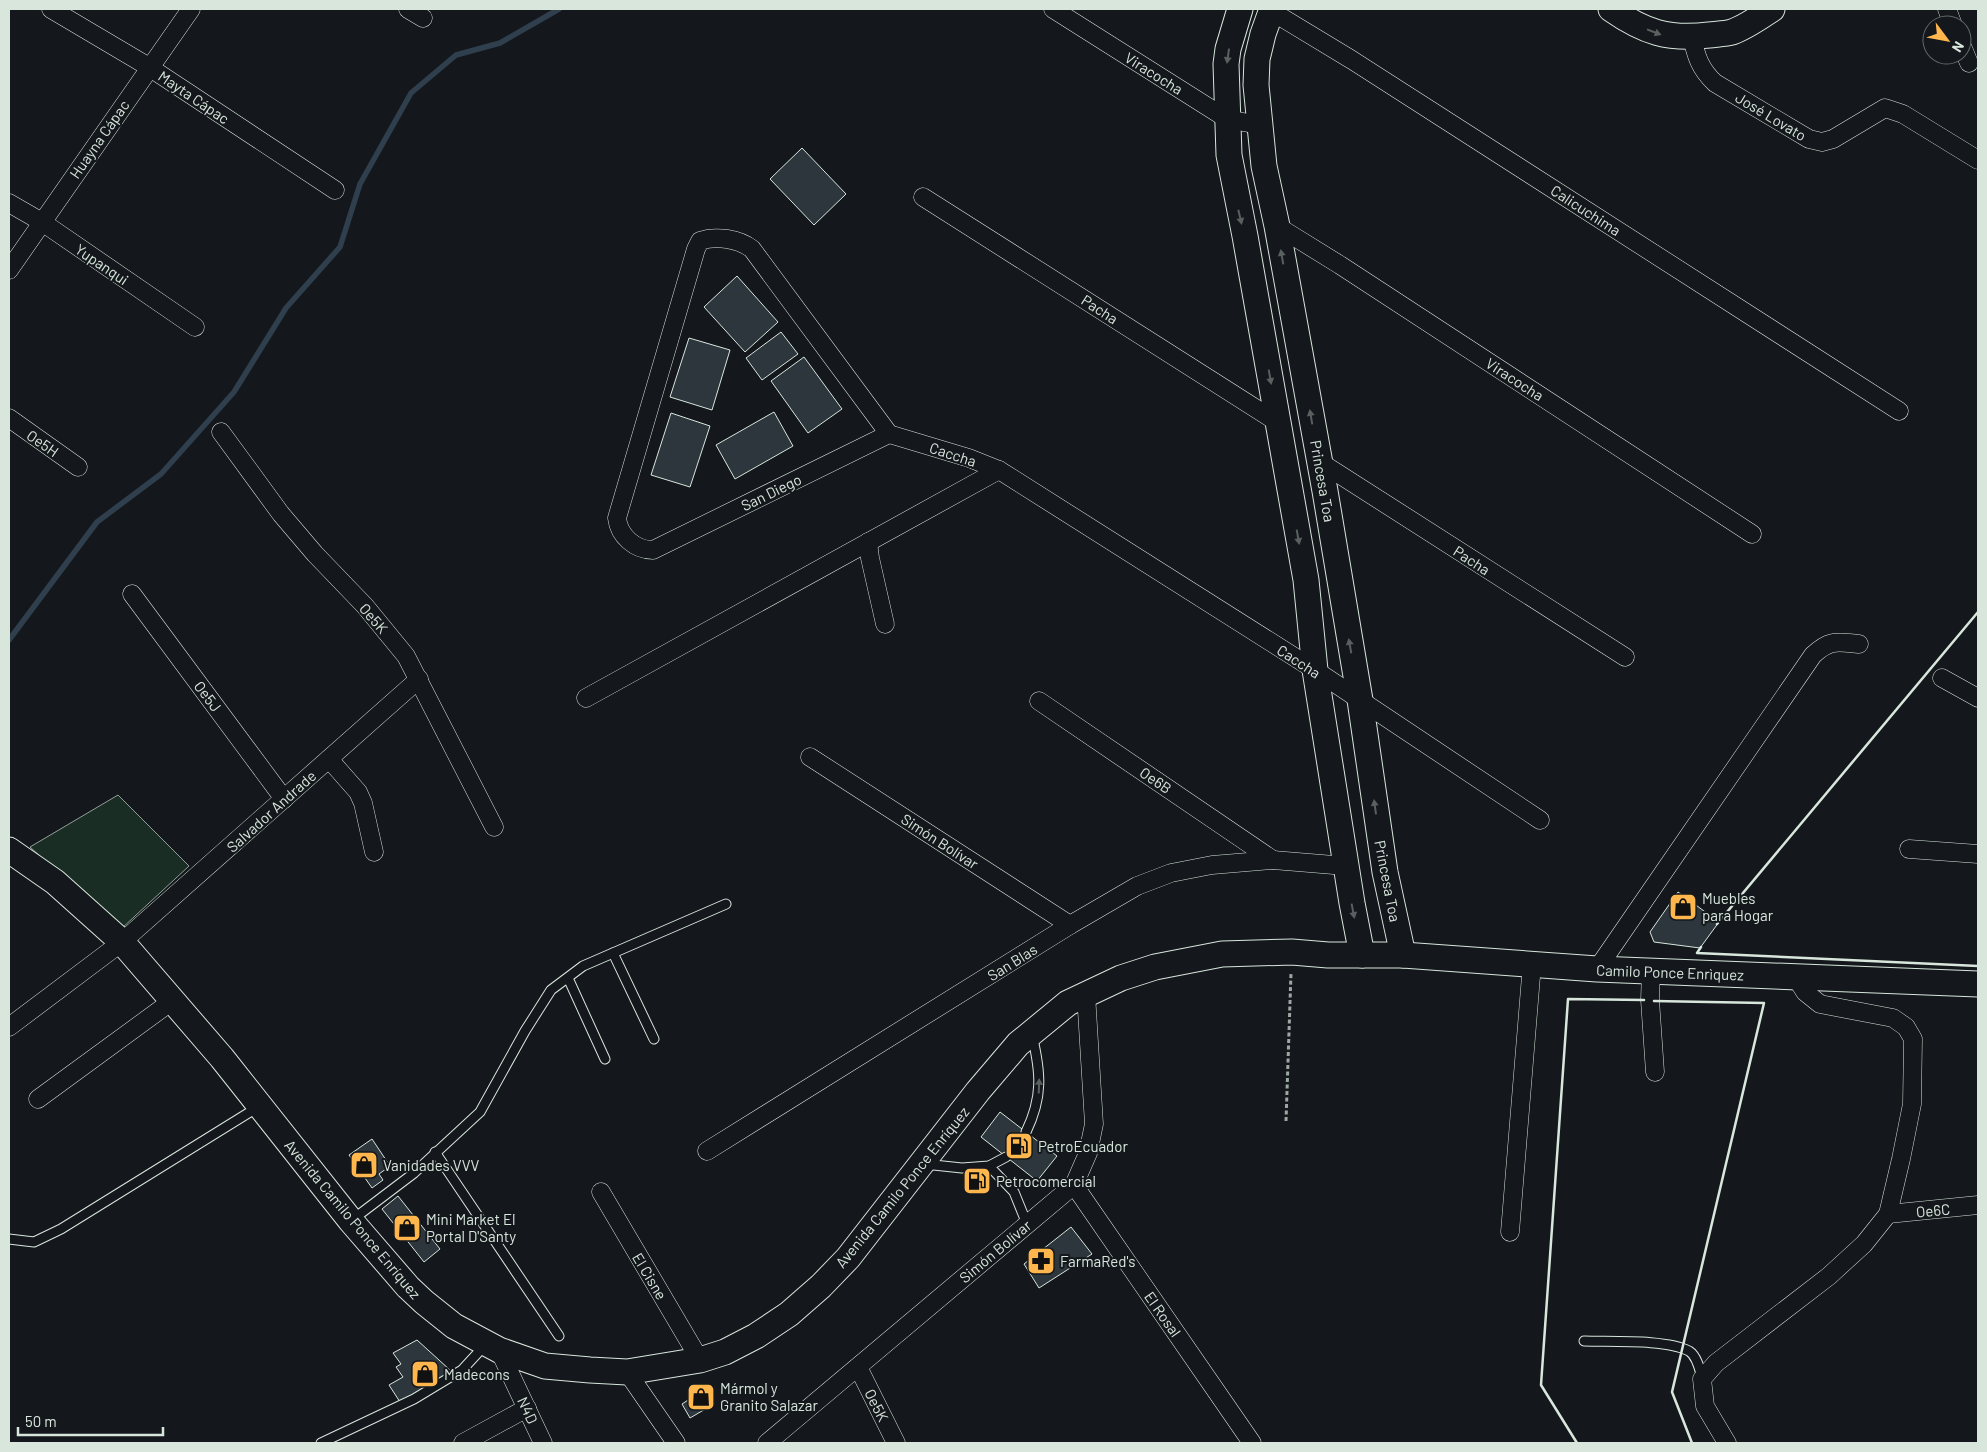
<svg xmlns="http://www.w3.org/2000/svg" width="1987" height="1452" viewBox="0 0 1987 1452" font-family="Barlow,sans-serif">
<style>
.green{fill:#1a2d24;stroke:#939e99}
.lines{fill:none;stroke-linecap:round;stroke-linejoin:round}
.stream{stroke:#2f3f4d;stroke-width:5.5}
.building{fill:#2c363c;stroke:#d8e6dc}
.lane-casing{stroke:#d8e6dc;stroke-width:11}
.street-casing{stroke:#d8e6dc;stroke-width:19}
.secondary-casing{stroke:#d8e6dc;stroke-width:27}
.path{stroke:#9da8a2;stroke-width:3;stroke-dasharray:4 2.5;stroke-linecap:butt}
.lane{stroke:#14181c;stroke-width:9}
.street{stroke:#14181c;stroke-width:18}
.secondary{stroke:#14181c;stroke-width:25}
.wall{stroke:#d8e6dc;stroke-width:2.5}
.oneway{fill:#59605f}
.labels{text-anchor:middle;dominant-baseline:central;stroke-width:4;stroke-linejoin:round;paint-order:stroke}
.street-label{font-size:15px;fill:#d8e6dc;stroke:#14181c}
.poi-label{font-size:15px;fill:#d8e6dc;stroke:#14181c;text-anchor:start}
</style>
<rect width="100%" height="100%" fill="#14181c"/>
<path class="green" d="M118,795L189,866L121,929L30,847Z"/>
<g class="lines">
<path class="stream" d="M9,640L97,522L161,474L234,392L286,308L340,247L360,184L411,93L456,55L500,43L559,9"/>
</g>
<g class="building">
<path d="M802,148L846,194L814,225L770,179Z"/>
<path d="M737,276L778,322L745,352L704,307Z"/>
<path d="M781,332L798,354L762,380L746,358Z"/>
<path d="M689,338L730,350L712,410L670,397Z"/>
<path d="M804,357L842,409L808,433L771,381Z"/>
<path d="M774,412L793,446L735,479L716,445Z"/>
<path d="M671,413L710,426L690,487L651,475Z"/>
<path d="M1678,892L1719,922L1700,948L1654,942L1650,932Z"/>
<path d="M1000,1112L1057,1156L1037,1181L981,1137Z"/>
<path d="M372,1139L390,1166L379,1174L383,1180L372,1188L349,1155Z"/>
<path d="M398,1196L440,1249L424,1262L382,1209Z"/>
<path d="M1071,1227L1092,1254L1039,1288L1024,1264Z"/>
<path d="M417,1340L450,1370L446,1379L400,1402L389,1385L403,1377L396,1367L401,1364L393,1353Z"/>
<path d="M705,1389L714,1404L690,1418L682,1404Z"/>
</g>
<g class="lines">
<defs>
<g id="lane">
<path d="M613,953L654,1039"/>
<path d="M568,978L605,1059"/>
<path d="M1026,1132C1043,1097 1041,1073 1032,1035"/>
<path d="M435,1152L559,1336"/>
<path d="M924,1164L962,1168L989,1166L1006,1157"/>
<path d="M989,1166L1014,1192L1027,1224"/>
<path d="M352,1220L414,1173L480,1112L525,1031L551,990L583,966L726,904"/>
<path d="M9,1239L34,1242L61,1229L258,1107"/>
<path d="M1584,1341C1610,1342 1667,1339 1689,1351C1697,1356 1700,1370 1702,1378"/>
<path d="M321,1443L414,1399L462,1370L486,1344"/>
</g>
<g id="street">
<path d="M51,9L149,67L335,190"/>
<path d="M408,9L423,18"/>
<path d="M1053,9L1227,119L1259,125"/>
<path d="M1947,9L1953,25"/>
<path d="M1271,11L1352,60L1899,411"/>
<path d="M1692,37C1696,56 1700,69 1715,83L1809,139L1822,142L1833,139L1885,108L1903,114L1978,160"/>
<path d="M1962,46L1969,63"/>
<path d="M923,197L1277,422"/>
<path d="M9,203L42,222L195,327"/>
<path d="M1277,226L1340,265L1752,534"/>
<path d="M9,270L191,9"/>
<path d="M9,418L78,467"/>
<path d="M221,432L281,514L315,554L365,606L406,656L494,827"/>
<path d="M889,434L653,550C635,550 619,536 617,518L696,249L700,241C716,235 739,239 752,249L889,434L969,458L999,470L1315,670L1540,820"/>
<path d="M1320,462L1625,657"/>
<path d="M868,542L870,558L885,624"/>
<path d="M132,594L284,799"/>
<path d="M1942,678L1978,698"/>
<path d="M586,698L999,470"/>
<path d="M1039,701L1273,860"/>
<path d="M810,757L1070,925"/>
<path d="M329,759L358,792L363,803L374,852"/>
<path d="M1909,849L1978,854"/>
<path d="M1597,969L1813,655C1830,639 1837,642 1859,644"/>
<path d="M1651,971L1650,1000L1655,1072"/>
<path d="M9,1027L122,942L419,679"/>
<path d="M38,1099L172,1001"/>
<path d="M707,1151L1070,925L1137,886L1171,873L1212,865L1273,860L1346,866"/>
<path d="M1074,1185L1252,1443"/>
<path d="M601,1192L700,1360"/>
<path d="M1888,1214L1978,1205"/>
<path d="M1510,1232L1532,964"/>
<path d="M499,1350L543,1443"/>
<path d="M858,1367L896,1443"/>
<path d="M627,1372L676,1443"/>
<path d="M463,1443L527,1408"/>
<path d="M767,1443L1074,1185L1088,1153L1094,1124L1086,994"/>
<path d="M1727,1443L1705,1406L1702,1379L1716,1363L1829,1276L1864,1244L1888,1214L1901,1159L1912,1104L1913,1039L1906,1027L1893,1018L1820,1004L1805,992L1795,976"/>
</g>
<g id="secondary">
<path d="M1240,9L1228,49L1226,64L1229,155L1245,236L1306,580L1315,670L1352,903L1362,955"/>
<path d="M1272,9L1263,34L1257,59L1256,85L1264,166L1277,226L1325,491L1360,700L1385,872L1403,955"/>
<path d="M1611,9C1644,32 1668,40 1709,35C1716,34 1725,34 1732,32C1746,27 1760,17 1772,9"/>
<path d="M9,850L55,882L122,942L222,1058L351,1221L408,1287L424,1302L454,1326L499,1350L545,1366L590,1370L627,1372L700,1360L725,1352L756,1336L789,1314L821,1286L848,1258L978,1091L1018,1044L1068,1003L1121,978L1155,967L1222,954L1292,952L1328,955H1403L1597,969L1978,984"/>
</g>
</defs>
<use href="#lane" class="lane-casing"/>
<use href="#street" class="street-casing"/>
<use href="#secondary" class="secondary-casing"/>
<path class="path" d="M1286,1121L1291,973"/>
<use href="#lane" class="lane"/>
<use href="#street" class="street"/>
<use href="#secondary" class="secondary"/>
<g class="wall">
<path d="M1717,924L1978,612"/>
<path d="M1701,947L1697,953L1978,966"/>
<path d="M1654,1001L1764,1003L1672,1392L1692,1443"/>
<path d="M1577,1443L1541,1385L1568,999L1644,1000"/>
</g>
</g>
<defs><path id="oneway-solid" d="M-6-.8H1V-3.2L6.5 0L1 3.2V.8H-6Z" transform="scale(1.25)"/></defs>
<g class="oneway">
<use href="#oneway-solid" transform="translate(1654 32) rotate(21)"/>
<use href="#oneway-solid" transform="translate(1228 56) rotate(98)"/>
<use href="#oneway-solid" transform="translate(1240 217) rotate(77)"/>
<use href="#oneway-solid" transform="translate(1282 257) rotate(-100)"/>
<use href="#oneway-solid" transform="translate(1270 377) rotate(80)"/>
<use href="#oneway-solid" transform="translate(1311 417) rotate(-100)"/>
<use href="#oneway-solid" transform="translate(1298 537) rotate(80)"/>
<use href="#oneway-solid" transform="translate(1350 646) rotate(-100)"/>
<use href="#oneway-solid" transform="translate(1375 807) rotate(-98)"/>
<use href="#oneway-solid" transform="translate(1353 911) rotate(79)"/>
<use href="#oneway-solid" transform="translate(1039 1086) rotate(-88)"/>
</g>
<defs>
<symbol id="shop-square" viewBox="-11 -11 22 22"><rect x="-9" y="-9" width="18" height="18" rx="4" fill="#ffb74d" stroke="#14181c"/><path d="M-5-2.5h2.3a2.7 3.5 0 0 1 5.4 0H5L5.5 6h-11ZM-1.5-2.5h3a1.5 2.3 0 0 0-3 0Z" fill="#111"/></symbol>
<symbol id="fuel-square" viewBox="-11 -11 22 22"><rect x="-9" y="-9" width="18" height="18" rx="4" fill="#ffb74d" stroke="#14181c"/><path d="M-5.5-6h7V0h2V4h1.3V-2.5L3-4.5l.8-.8L6-3V5H2.5V1h-1V6h-7ZM-4.2-4.7v3.2H.2V-4.7Z" fill="#111"/></symbol>
<symbol id="pharmacy-square" viewBox="-11 -11 22 22"><rect x="-9" y="-9" width="18" height="18" rx="4" fill="#ffb74d" stroke="#14181c"/><path d="M-2-6h4v4h4v4h-4v4h-4v-4h-4v-4h4Z" fill="#111"/></symbol>
</defs>
<g fill-rule="evenodd">
<use href="#shop-square" x="1667" y="891" width="32" height="32"/>
<use href="#fuel-square" x="1003" y="1130" width="32" height="32"/>
<use href="#shop-square" x="348" y="1149" width="32" height="32"/>
<use href="#fuel-square" x="961" y="1165" width="32" height="32"/>
<use href="#shop-square" x="391" y="1212" width="32" height="32"/>
<use href="#pharmacy-square" x="1025" y="1245" width="32" height="32"/>
<use href="#shop-square" x="409" y="1358" width="32" height="32"/>
<use href="#shop-square" x="685" y="1381" width="32" height="32"/>
</g>
<g class="labels">
<g class="street-label">
<text transform="translate(1154 73) rotate(32)">Viracocha</text>
<text transform="translate(194 97) rotate(34)">Mayta Cápac</text>
<text transform="translate(1771 116) rotate(31)">José Lovato</text>
<text transform="translate(99 139) rotate(-55)">Huayna Cápac</text>
<text transform="translate(1586 210) rotate(33)">Calicuchima</text>
<text transform="translate(102 264) rotate(34)">Yupanqui</text>
<text transform="translate(1100 309) rotate(33)">Pacha</text>
<text transform="translate(1515 379) rotate(33)">Viracocha</text>
<text transform="translate(43 443) rotate(35)">Oe5H</text>
<text transform="translate(953 454) rotate(18)">Caccha</text>
<text transform="translate(1323 481) rotate(80)">Princesa Toa</text>
<text transform="translate(771 492) rotate(-26)">San Diego</text>
<text transform="translate(1472 560) rotate(33)">Pacha</text>
<text transform="translate(374 618) rotate(49)">Oe5K</text>
<text transform="translate(1299 661) rotate(33)">Caccha</text>
<text transform="translate(208 696) rotate(53)">Oe5J</text>
<text transform="translate(1156 780) rotate(34)">Oe6B</text>
<text transform="translate(271 811) rotate(-42)">Salvador Andrade</text>
<text transform="translate(940 841) rotate(33)">Simón Bolívar</text>
<text transform="translate(1388 881) rotate(79)">Princesa Toa</text>
<text transform="translate(1012 962) rotate(-32)">San Blas</text>
<text transform="translate(1670 972) rotate(2)">Camilo Ponce Enrìquez</text>
<text transform="translate(902 1187) rotate(-51)">Avenida Camilo Ponce Enríquez</text>
<text transform="translate(1933 1210) rotate(-5)">Oe6C</text>
<text transform="translate(353 1219) rotate(50)">Avenida Camilo Ponce Enríquez</text>
<text transform="translate(995 1251) rotate(-40)">Simón Bolívar</text>
<text transform="translate(650 1276) rotate(59)">El Cisne</text>
<text transform="translate(1163 1314) rotate(55)">El Rosal</text>
<text transform="translate(877 1405) rotate(63)">Oe5K</text>
<text transform="translate(528 1410) rotate(65)">N4D</text>
</g>
<g class="poi-label">
<text x="1702" y="898">Muebles<tspan x="1702" dy="17">para Hogar</tspan></text>
<text x="1038" y="1146">PetroEcuador</text>
<text x="383" y="1165">Vanidades VVV</text>
<text x="996" y="1181">Petrocomercial</text>
<text x="426" y="1219">Mini Market El<tspan x="426" dy="17">Portal D'Santy</tspan></text>
<text x="1060" y="1261">FarmaRed's</text>
<text x="444" y="1374">Madecons</text>
<text x="720" y="1388">Mármol y<tspan x="720" dy="17">Granito Salazar</tspan></text>
</g>
</g>
<rect width="1987" height="1452" fill="none" stroke="#d8e6dc" stroke-width="20"/>
<g transform="translate(1947 40) rotate(122)"><circle r="24" fill="#14181c" stroke="#626a69"/>
<path d="M0-4L9 19L0 12L-9 19Z" fill="#ffb74d"/>
<text y="-8" font-size="14" font-weight="bold" text-anchor="middle" fill="#d8e6dc">N</text>
</g>
<path d="M18 1427v8h145v-8" fill="none" stroke="#d8e6dc" stroke-width="2.5"/>
<text x="25" y="1427" font-size="15" fill="#d8e6dc" stroke="#14181c" stroke-width="4" paint-order="stroke">50 m</text>
</svg>
